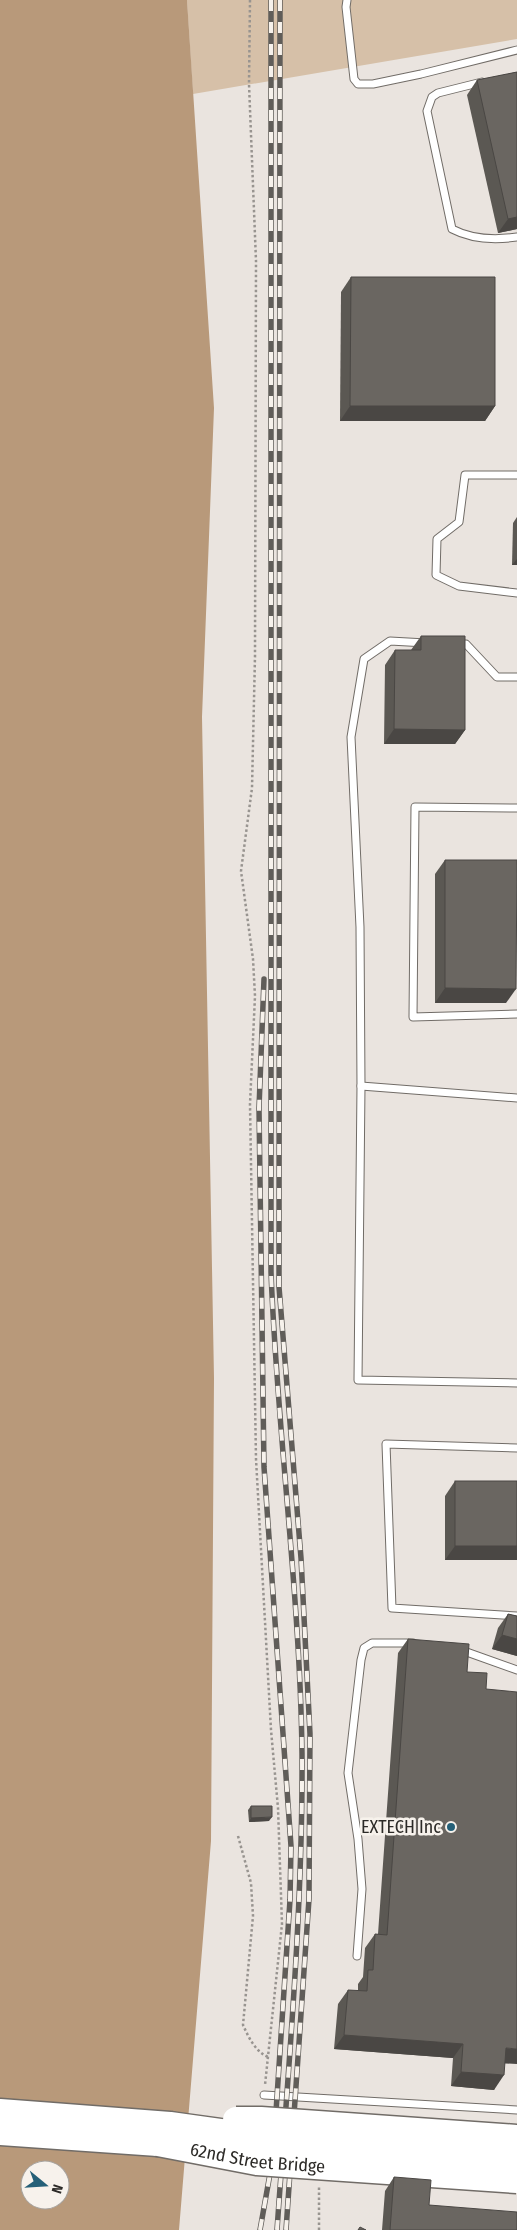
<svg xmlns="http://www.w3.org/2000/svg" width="517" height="2230" viewBox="0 0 517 2230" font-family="'Fira Sans Condensed',sans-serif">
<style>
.green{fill:#d6c0a8}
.water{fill:#b8997a;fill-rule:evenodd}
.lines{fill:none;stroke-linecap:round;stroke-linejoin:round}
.lane-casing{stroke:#716c67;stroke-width:9}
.highway-casing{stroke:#716c67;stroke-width:29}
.path{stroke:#989490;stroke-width:2.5;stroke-dasharray:2.5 2.5;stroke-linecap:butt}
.lane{stroke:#fff;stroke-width:7}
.highway{stroke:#fff;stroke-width:26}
.rail-casing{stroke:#605d59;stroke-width:5.5}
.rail{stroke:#f7f2ec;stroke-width:4;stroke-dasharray:11;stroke-linecap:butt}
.highway-bridge-casing{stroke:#716c67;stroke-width:29;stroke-linecap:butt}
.highway-bridge{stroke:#fff;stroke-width:26}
.wall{fill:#5b5853}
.shaded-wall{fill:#4a4744}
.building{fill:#6a6661;stroke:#4a4744}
.poi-dot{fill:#256078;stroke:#f7f2ec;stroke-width:2}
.labels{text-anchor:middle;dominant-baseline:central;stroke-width:5;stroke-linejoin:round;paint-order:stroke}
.poi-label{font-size:18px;fill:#2c2a27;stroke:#f7f2ec;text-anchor:end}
.street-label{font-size:18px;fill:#2c2a27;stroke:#f7f2ec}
</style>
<rect width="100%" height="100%" fill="#eae4df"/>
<path class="green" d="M187,0H517V39L193,94Z"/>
<path class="water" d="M0,0H187L214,408L202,717L214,1378L211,1841L179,2230H0ZM30,2170H60V2200H30Z"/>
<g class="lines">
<defs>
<g id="lane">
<path d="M347,0L346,7L354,79L358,84H373L421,74L517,50"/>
<path d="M482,82L438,93L432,97L427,111L452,229C471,239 496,240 517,237"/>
<path d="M517,475H465L459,522L437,539L436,575L459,586L517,593"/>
<path d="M426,643L390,641L364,659L351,737L360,927L361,1086L358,1380L517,1383"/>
<path d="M457,644H466L497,677H517"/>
<path d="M517,808L415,807L413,1017L517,1014"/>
<path d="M361,1086L517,1098"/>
<path d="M517,1448L386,1444L392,1608L517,1616"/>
<path d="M461,1650L517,1670"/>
<path d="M357,1956L362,1889L358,1839L348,1773L361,1660L364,1648L372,1643H413"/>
<path d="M264,2095L517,2110"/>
</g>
<g id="highway">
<path d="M0,2112L170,2125"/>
<path d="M0,2132L158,2143"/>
</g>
</defs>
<use href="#lane" class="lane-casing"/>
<use href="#highway" class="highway-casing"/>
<g class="path">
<path d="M250,0L249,84L256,261L255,656L252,788L241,871L253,959L255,996L250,1104L256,1459L271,1730L278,1808L282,1924L265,2085"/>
<path d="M238,1836L251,1883L253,1916L243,2025C249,2038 255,2051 268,2057"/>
<path d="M319,2230V2187"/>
</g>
<use href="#lane" class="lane"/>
<use href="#highway" class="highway"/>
<defs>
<g id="rail">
<path d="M271,0V1272C277,1432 300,1592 302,1753C303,1912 288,2071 277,2230"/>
<path d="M280,0L279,1287L301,1558L310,1734L309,1899L286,2230"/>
<path d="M260,2230L273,2157L290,1900L291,1846L264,1467L259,1108L264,979"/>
</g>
</defs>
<use href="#rail" class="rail-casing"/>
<use href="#rail" class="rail"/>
<defs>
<g id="highway-bridge">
<path d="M236,2120H261L517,2138"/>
<path d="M170,2125L301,2143L517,2159"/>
<path id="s1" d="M158,2143L257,2162L517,2180"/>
</g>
</defs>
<use href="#highway-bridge" class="highway-bridge-casing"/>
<use href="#highway-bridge" class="highway-bridge"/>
</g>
<g class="wall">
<path d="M517,72V229L498,233L467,95L477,80Z"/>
<path d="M351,277L495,406L485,421H340L341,292Z"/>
<path d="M517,517V565H512L513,523Z"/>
<path d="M421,636L465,730L455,744H384L385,665L395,650H411Z"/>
<path d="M445,860L506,1003H435V874Z"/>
<path d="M455,1481H517V1560H445V1496Z"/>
<path d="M508,1614L517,1616V1656L492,1649L498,1628Z"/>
<path d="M408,1639L467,1672L486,1689L505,2063L494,2090L451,2086L453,2058L334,2049L338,2004L348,1990L358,1991V1984L363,1977L365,1948L375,1934H378L398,1653Z"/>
<path d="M251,1806L269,1821L249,1822L248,1810Z"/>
<path d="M394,2177L429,2205L517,2230H382L385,2191Z"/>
</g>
<g class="shaded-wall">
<path d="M517,217V229L498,233L508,219Z"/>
<path d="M350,406H495L485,421H340Z"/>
<path d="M517,559V565H512Z"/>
<path d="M394,729L465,730L455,744H384Z"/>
<path d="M445,988L516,989L506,1003H435Z"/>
<path d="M455,1546H517V1560H445Z"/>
<path d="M502,1635L517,1639V1656L492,1649Z"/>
<path d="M272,1817L269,1821L249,1822L251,1818Z"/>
<path d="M344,2035L463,2044L453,2058L334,2049Z"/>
<path d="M506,2048L517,2049V2064L496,2063Z"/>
<path d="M461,2072L504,2075L494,2090L451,2086Z"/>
</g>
<g class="building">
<path d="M517,72V217L508,219L477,80Z"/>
<path d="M351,277H495V406H350Z"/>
<path d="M421,636H465V730L394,729L395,650H421Z"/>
<path d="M445,860H517L516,989L445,988Z"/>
<rect x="455" y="1481" width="62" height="65"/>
<path d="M508,1614L517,1616V1639L502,1635Z"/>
<path d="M408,1639L469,1644L467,1672L487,1673L486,1689L517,1692V2049L506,2048L504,2075L461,2072L463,2044L344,2035L348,1990L367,1991L368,1970H373L375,1934L387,1935Z"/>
<path d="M251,1806H272V1817L251,1818Z"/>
<path d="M394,2177L431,2180L429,2205L517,2212V2230H390Z"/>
<path d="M360,2227L366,2230H358Z"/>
</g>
<circle class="poi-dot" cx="451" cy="1827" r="5"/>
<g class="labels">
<g class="poi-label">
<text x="441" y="1827">EXTECH Inc</text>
</g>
<g class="street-label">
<text stroke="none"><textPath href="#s1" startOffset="101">62nd Street Bridge</textPath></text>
</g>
</g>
<g transform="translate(45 2185) rotate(108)"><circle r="24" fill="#f7f2ec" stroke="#a6a29d"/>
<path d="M0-4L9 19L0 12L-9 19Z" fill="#256078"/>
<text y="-8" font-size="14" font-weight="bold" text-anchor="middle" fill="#2c2a27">N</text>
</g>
</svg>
